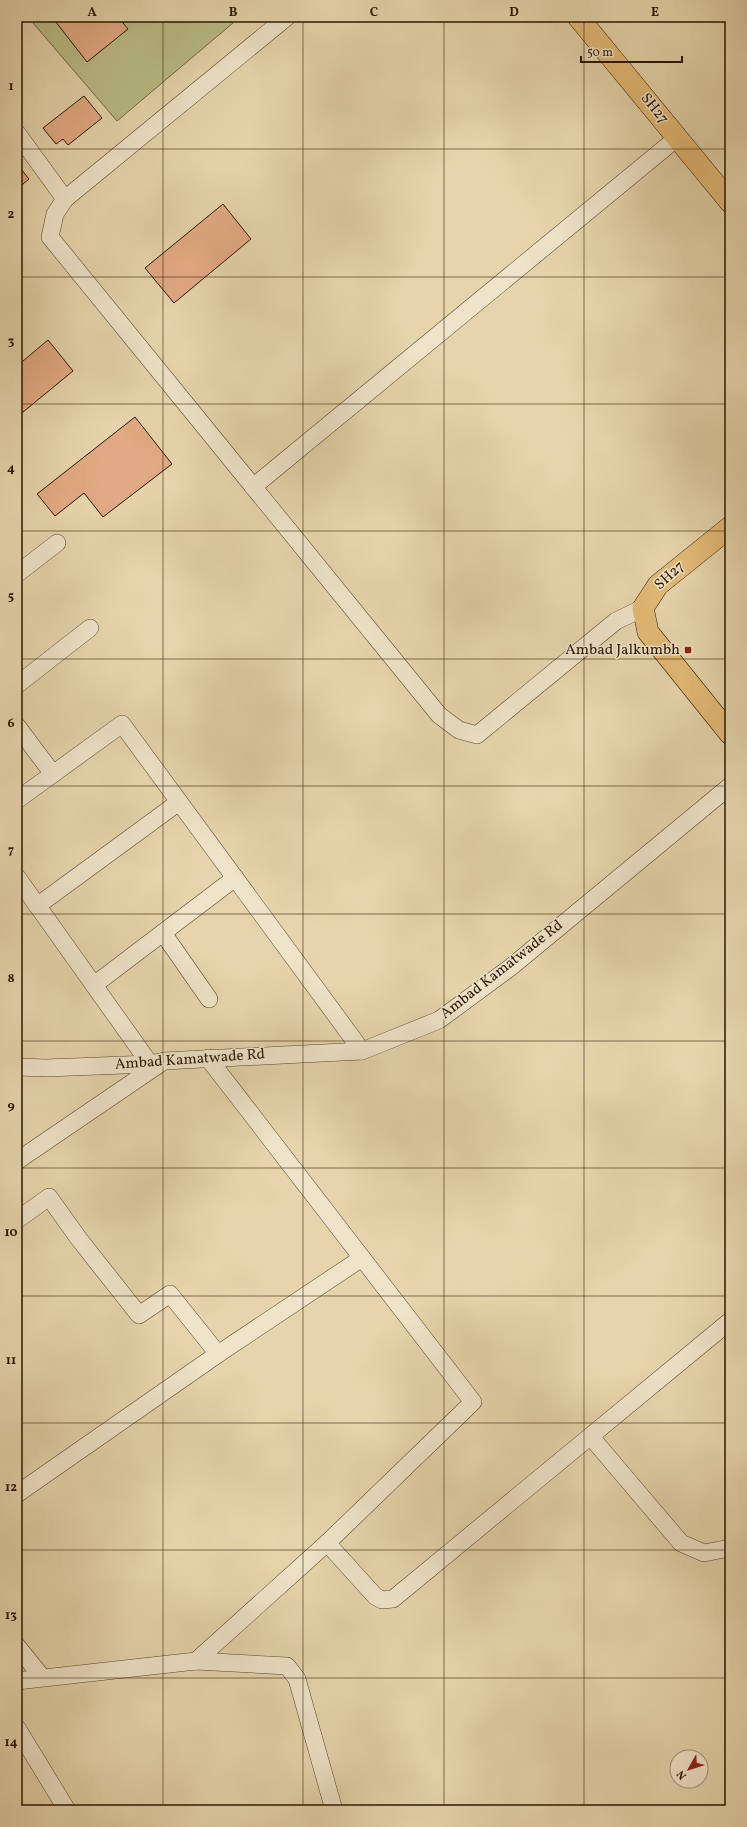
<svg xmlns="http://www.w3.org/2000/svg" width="747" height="1827" viewBox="0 0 747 1827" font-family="Vollkorn,serif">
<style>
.green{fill:#b9bc86;stroke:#706844}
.building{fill:#e2aa84;stroke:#281501}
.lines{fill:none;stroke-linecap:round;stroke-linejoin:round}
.minor-casing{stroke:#58452c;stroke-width:18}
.major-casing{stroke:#281501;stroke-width:22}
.minor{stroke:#efe4c9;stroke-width:17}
.major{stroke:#e3ba76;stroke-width:21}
.grid{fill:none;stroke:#281501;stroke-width:1;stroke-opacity:0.55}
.poi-dot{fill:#8f2418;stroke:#efe4c9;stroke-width:1.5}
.labels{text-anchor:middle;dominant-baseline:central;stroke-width:3;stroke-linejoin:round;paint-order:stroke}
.street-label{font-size:15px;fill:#281501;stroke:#efe4c9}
.poi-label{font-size:15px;fill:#281501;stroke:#efe4c9;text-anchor:end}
.neatline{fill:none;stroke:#281501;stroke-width:1.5}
.grid-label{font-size:13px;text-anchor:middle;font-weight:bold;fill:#281501}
</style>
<rect width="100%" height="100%" fill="#e6d5ac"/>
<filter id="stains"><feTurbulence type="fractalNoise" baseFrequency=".005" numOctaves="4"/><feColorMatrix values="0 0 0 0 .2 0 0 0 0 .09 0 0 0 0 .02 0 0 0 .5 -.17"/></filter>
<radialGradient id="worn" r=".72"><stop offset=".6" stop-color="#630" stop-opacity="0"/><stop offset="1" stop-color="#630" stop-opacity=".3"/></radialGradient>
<path class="green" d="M36,17H240L117,121L33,23Z"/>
<g class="building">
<path d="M52,17H118L128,29L87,62Z"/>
<path d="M84,96L102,118L68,145L63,139L56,144L43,128Z"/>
<path d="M17,164L29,179L17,189Z"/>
<path d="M223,204L251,239L174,303L145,268Z"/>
<path d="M48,340L73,371L17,417V366Z"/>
<path d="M135,417L172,464L103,517L84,493L55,516L37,494Z"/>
</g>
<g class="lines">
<defs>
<g id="minor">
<path d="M287,17L65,199L55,214L50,237L439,715L459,730L477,735L616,621L643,608"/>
<path d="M17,133L65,199"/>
<path d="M253,487L677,138"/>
<path d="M17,574L57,543"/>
<path d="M17,685L90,628"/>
<path d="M17,726L53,774"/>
<path d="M17,800L122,724L362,1051"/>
<path d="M17,877L150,1064"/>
<path d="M37,906L179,802"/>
<path d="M163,933L209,999"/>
<path d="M94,985L235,878"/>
<path d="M17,1067L46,1068L150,1064L164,1061L362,1051L439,1020L511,967L730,786"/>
<path d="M17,1161L161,1063"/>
<path d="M17,1220L49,1197L79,1239L139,1315L170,1294L218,1354L362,1258"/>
<path d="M591,1437L681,1543L704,1553L730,1548"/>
<path d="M17,1494L218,1354"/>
<path d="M327,1543L375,1596L382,1600L393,1599L730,1321"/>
<path d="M17,1646L42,1677"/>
<path d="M196,1661L327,1543L473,1402L208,1058"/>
<path d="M17,1681L196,1661L287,1666L297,1679L334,1810"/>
<path d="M17,1728L67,1810"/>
</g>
<g id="major">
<path d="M578,17L730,202"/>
<path d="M730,527L658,585L643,608L648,632L730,734"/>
</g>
</defs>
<use href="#minor" class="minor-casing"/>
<use href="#major" class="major-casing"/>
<use href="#minor" class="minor"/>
<use href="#major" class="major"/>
</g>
<path class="grid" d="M163,17V1810M303,17V1810M444,17V1810M584,17V1810M17,149H730M17,277H730M17,404H730M17,531H730M17,659H730M17,786H730M17,914H730M17,1041H730M17,1168H730M17,1296H730M17,1423H730M17,1550H730M17,1678H730"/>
<rect class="poi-dot" x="684" y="646" width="8" height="8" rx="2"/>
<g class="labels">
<g class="street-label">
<text transform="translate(654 109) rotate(51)">SH27</text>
<text transform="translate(670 576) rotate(-42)">SH27</text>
<text transform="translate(502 970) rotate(-38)">Ambad Kamatwade Rd</text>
<text transform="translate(190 1060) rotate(-4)">Ambad Kamatwade Rd</text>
</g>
<g class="poi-label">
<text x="680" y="650">Ambad Jalkumbh</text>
</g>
</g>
<rect width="747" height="1827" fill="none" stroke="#e6d5ac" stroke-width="44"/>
<g transform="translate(689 1769) rotate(231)"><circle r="19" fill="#efe4c9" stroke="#9f9179"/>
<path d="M0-3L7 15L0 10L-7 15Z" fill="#8f2418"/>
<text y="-6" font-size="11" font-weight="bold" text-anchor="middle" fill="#281501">N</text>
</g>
<path d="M581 56v6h101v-6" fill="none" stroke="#281501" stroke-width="2"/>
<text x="587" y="56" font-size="12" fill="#281501" stroke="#efe4c9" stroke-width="3" paint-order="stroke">50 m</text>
<rect x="22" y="22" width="703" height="1783" class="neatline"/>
<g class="grid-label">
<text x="92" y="16">A</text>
<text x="233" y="16">B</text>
<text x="374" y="16">C</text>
<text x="514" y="16">D</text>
<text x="655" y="16">E</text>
<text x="11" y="90">1</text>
<text x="11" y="218">2</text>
<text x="11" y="345">3</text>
<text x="11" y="472">4</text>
<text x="11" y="600">5</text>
<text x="11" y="727">6</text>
<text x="11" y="854">7</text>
<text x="11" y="982">8</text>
<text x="11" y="1109">9</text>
<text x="11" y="1236">10</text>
<text x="11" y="1364">11</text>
<text x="11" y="1491">12</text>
<text x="11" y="1619">13</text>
<text x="11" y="1746">14</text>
</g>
<rect width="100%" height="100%" filter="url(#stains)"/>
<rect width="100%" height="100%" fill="url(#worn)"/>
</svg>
